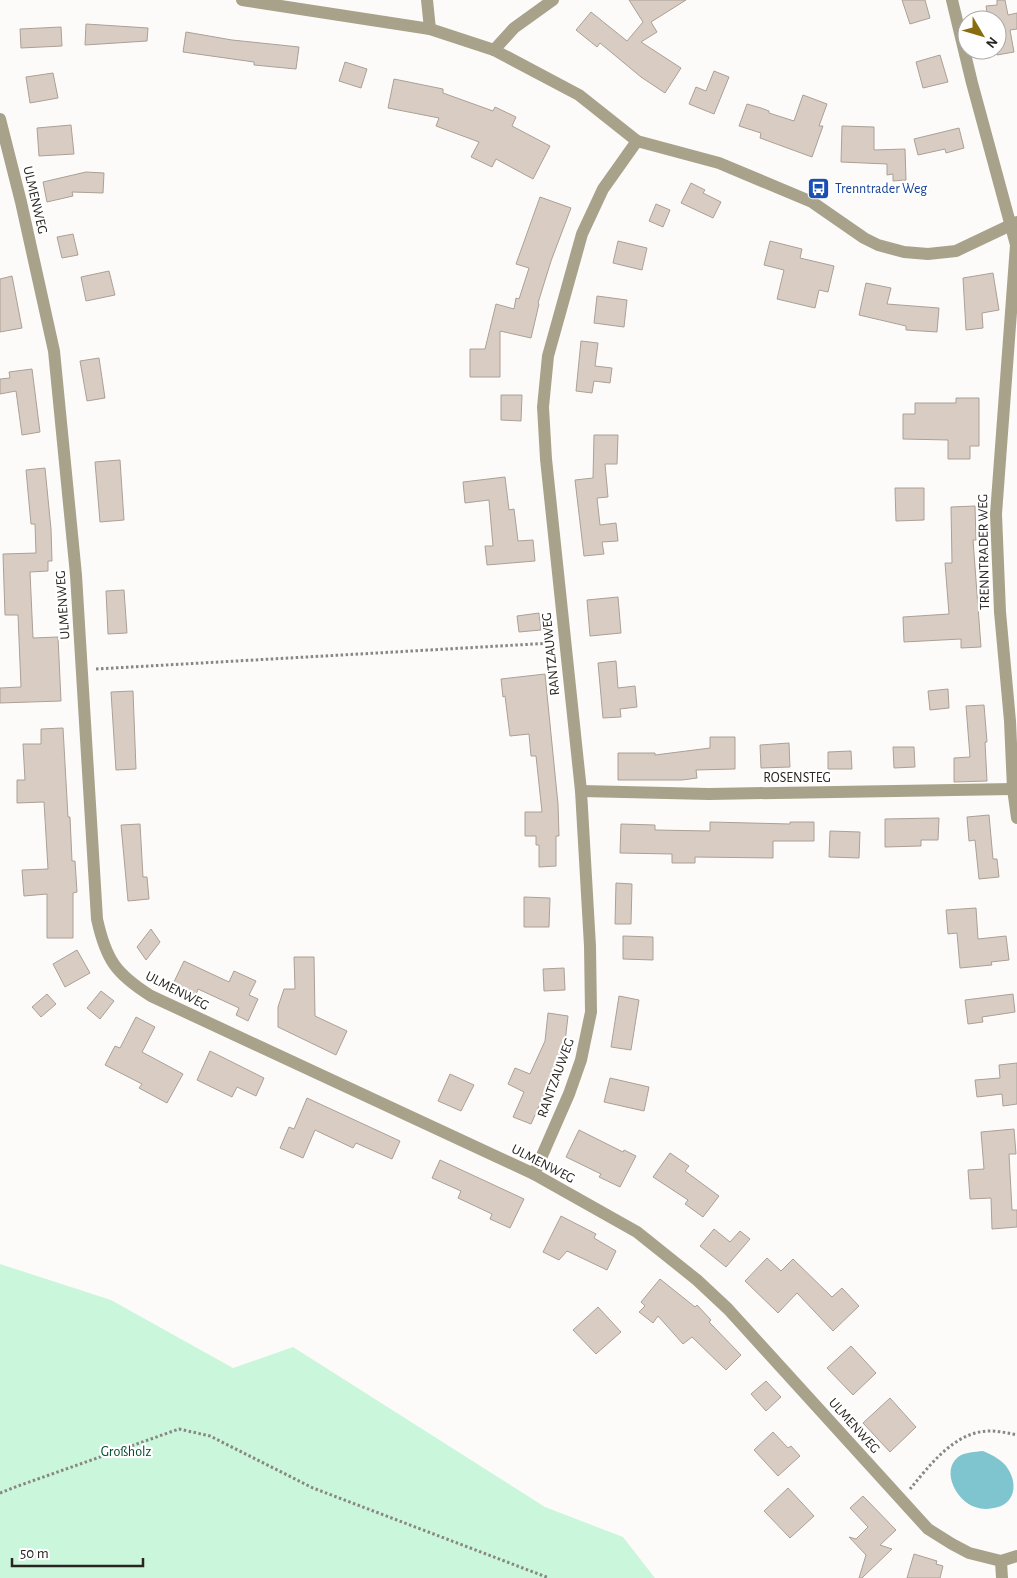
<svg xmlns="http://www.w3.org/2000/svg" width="1017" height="1578" viewBox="0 0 1017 1578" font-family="'Alegreya Sans',sans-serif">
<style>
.green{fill:#caf6dc}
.water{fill:#7fc5d0}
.building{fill:#d9cdc3;stroke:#aba096}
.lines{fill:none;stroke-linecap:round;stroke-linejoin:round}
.path{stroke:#898683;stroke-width:3;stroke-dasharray:2.5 2.5;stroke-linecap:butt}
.minor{stroke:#a8a28b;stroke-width:12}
.labels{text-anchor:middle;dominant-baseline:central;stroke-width:4.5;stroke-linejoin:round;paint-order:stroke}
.transit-label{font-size:14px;fill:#164399;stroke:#fff;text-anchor:start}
.street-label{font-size:14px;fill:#282420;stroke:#fff}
.park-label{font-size:14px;fill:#01492c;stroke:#fff}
</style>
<rect width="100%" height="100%" fill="#fdfbf9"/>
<path class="green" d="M0,1264L111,1300L233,1368L293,1347L545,1507L623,1537L655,1578H0Z"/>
<path class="water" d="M983,1451C992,1455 1003,1460 1008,1469C1017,1482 1016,1502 998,1507C991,1509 983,1510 975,1507C958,1502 940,1472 958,1457C965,1452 975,1452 983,1451Z"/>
<g class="building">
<path d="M629,0H686L651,22L657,32L641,42L681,68L665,93L641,77L600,43L597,47L576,30L591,12L627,41L643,22Z"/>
<path d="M902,0H925L930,18L910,24Z"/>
<path d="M997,0H1005L1008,15L1017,13V29L1010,30L1014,52L997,55V20H988L986,6L997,5Z"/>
<path d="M86,24L148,28L147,41L85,45Z"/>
<path d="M61,27L62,46L21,48L20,29Z"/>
<path d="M186,32L232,40L299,47L296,69L254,65V62L183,52Z"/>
<path d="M940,55L948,82L923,88L916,62Z"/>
<path d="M345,62L367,69L361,88L339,81Z"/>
<path d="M714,71L729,77L714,114L689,104L696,87L706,91Z"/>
<path d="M53,73L58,98L30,103L26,77Z"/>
<path d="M394,79L443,89V93L493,111L495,107L516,117L512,126L550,146L533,179L496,159L492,167L471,157L479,142L436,126L439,118L388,108Z"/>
<path d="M803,95L827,104L819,126H823L812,157L760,138L761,133L739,126L747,104L761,108L769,111V113L794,121Z"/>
<path d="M71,125L74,154L39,156L37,128Z"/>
<path d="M842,126L874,127V150L905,149L906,180L893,181V174L887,175V164L841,162Z"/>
<path d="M959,128L964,148L946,153L945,149L918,155L914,139Z"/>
<path d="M86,172L104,173L103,193L72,192L73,196L47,202L43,182Z"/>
<path d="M691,183L705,190L703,193L721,202L713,218L681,203Z"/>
<path d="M540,197L571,208L551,261L538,303L539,304L531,338L500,331V377H470V349H485L496,304L514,309L516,298L519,299L529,268L516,264Z"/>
<path d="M656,204L670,210L663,227L649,221Z"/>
<path d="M73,234L78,255L62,258L57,237Z"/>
<path d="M618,241L647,248L642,270L613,263Z"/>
<path d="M770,241L802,249L800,258L834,266L828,292L819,290L815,308L777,299L784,270L764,265Z"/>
<path d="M109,271L115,295L86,301L81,277Z"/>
<path d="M993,273L999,310L982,313L983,328L966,330L963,278Z"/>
<path d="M12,276L22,328L0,332V279Z"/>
<path d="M866,283L891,288L887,304L939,308L937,332L906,330V326L859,315Z"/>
<path d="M597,296L627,300L624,327L594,323Z"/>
<path d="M581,341L598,343L595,366L612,368L610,383L594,381L592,393L576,391Z"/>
<path d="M99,358L105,398L87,401L80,361Z"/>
<path d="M32,369L40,432L22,435L16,391L0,394V379L10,378L9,372Z"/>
<path d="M501,395H522L521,421L501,420Z"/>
<path d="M956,398H979V446H970V459H948V440L903,439V414H915V403H956Z"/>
<path d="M594,435H618L617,464H605L608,497L597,498L600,525L616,523L618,541L602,542L604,554L584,556L575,480L593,478Z"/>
<path d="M120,460L124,520L100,522L95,462Z"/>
<path d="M45,468L51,529L52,561H48V571L30,572L33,638L58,637L61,701L0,703V688L21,687L18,615H5L3,554L36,553L35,524H31L26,470Z"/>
<path d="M505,477L509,510L514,509L518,541L533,540L535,561L487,565L485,546H493L489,500L465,503L463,482Z"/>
<path d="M895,488H924V520L896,521Z"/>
<path d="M975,506L976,540H973L981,647L961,648V639L904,642L903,617L949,614L945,563H952L951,507Z"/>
<path d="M124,590L127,633L108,634L106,591Z"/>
<path d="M618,597L621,633L590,636L587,600Z"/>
<path d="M539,613L541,630L519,632L517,616Z"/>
<path d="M616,661L618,688L635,686L637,707L620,709L621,717L603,718L598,663Z"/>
<path d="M545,674L558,804L559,836H556V866L539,867V845H536V836H525V812H542L536,756H531L529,734L510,736L505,696L503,697L501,679Z"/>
<path d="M948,689L949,708L930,710L928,691Z"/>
<path d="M133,691L136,769L116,770L111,692Z"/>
<path d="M984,705L987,742H985L987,781L954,782V758L970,757L966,706Z"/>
<path d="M63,728L68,817H70L72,861H75L77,892L73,893V938H47V894L24,896L22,870L48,869L44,802L17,803V780H25L23,744H41V729Z"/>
<path d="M710,737H735V769L696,770L697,778L682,780H618V753H655V755L710,748Z"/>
<path d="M789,743L790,767L761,768L760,745Z"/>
<path d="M893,747H914L915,767L894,768Z"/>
<path d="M851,751L852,769H828V752Z"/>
<path d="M989,815L993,859H997L999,877L979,879L975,840L969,841L967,817Z"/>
<path d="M939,818L938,840H921V846L885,847V819Z"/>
<path d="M710,822L790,824V822H814V841H773V858L695,857V863H672V854L620,853L621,824L655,825V830L710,831Z"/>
<path d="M140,824L143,877H147L149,899L128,901L121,825Z"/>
<path d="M830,831L860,832L859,858L829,857Z"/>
<path d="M616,883L632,884L631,924H615Z"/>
<path d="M524,897L550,898L549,927H524Z"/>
<path d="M976,908L978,939L1006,936L1009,960L991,962L992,965L960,968L957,933L948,934L946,910Z"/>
<path d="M151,929L160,942L146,960L137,947Z"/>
<path d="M623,936L653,937V960L623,959Z"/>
<path d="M77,950L90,973L65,987L53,964Z"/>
<path d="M294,957H314L315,1016L347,1031L336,1055L278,1027V1007L284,989H295Z"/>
<path d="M184,961L229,982L234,971L256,981L249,995L258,999L248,1021L236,1015L239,1008L198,989L195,997L172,986Z"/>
<path d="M564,968L565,990L544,991L543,969Z"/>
<path d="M101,991L114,1001L100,1019L87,1008Z"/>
<path d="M47,994L56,1004L41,1017L32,1007Z"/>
<path d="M1013,994L1015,1012L982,1017L983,1022L968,1024L965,1000Z"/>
<path d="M619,996L639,1000L631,1050L611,1047Z"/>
<path d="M548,1013L568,1016L564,1051L531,1124L513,1117L524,1092L508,1084L515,1068L530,1074L545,1041Z"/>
<path d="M136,1017L155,1027L142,1052L183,1074L167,1103L139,1088L142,1084L105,1065L115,1046L120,1048Z"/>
<path d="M210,1051L264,1078L256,1096L237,1087L232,1097L197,1080Z"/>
<path d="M1017,1063V1104L1003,1106L1002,1094L977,1097L975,1080L1000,1078L999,1065Z"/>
<path d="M450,1074L474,1085L461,1111L438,1101Z"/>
<path d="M610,1078L649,1087L644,1111L604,1102Z"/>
<path d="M307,1098L400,1141L392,1159L356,1143L353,1148L315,1130L303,1158L280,1148L289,1127L294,1129Z"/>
<path d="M1014,1129L1016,1154H1009L1012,1210H1017V1227L992,1229L991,1198L970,1199L968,1170L984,1169L981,1132Z"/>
<path d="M579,1130L623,1152L624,1150L636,1156L620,1187L599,1177L601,1174L566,1157Z"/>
<path d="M670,1153L689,1166L685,1171L719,1196L703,1217L685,1204L688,1200L653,1177Z"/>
<path d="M440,1160L524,1199L510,1228L490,1219L492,1214L458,1198L461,1191L432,1178Z"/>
<path d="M561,1216L596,1234L594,1238L616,1251L607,1270L567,1251L559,1260L543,1252Z"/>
<path d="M714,1229L730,1242L740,1231L750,1239L726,1267L700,1246Z"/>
<path d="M767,1258L781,1271L793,1259L832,1297L842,1288L859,1306L833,1331L797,1293L778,1313L745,1281Z"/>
<path d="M660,1279L695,1307L697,1305L711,1320L709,1322L741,1355L726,1370L692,1337L683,1344L658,1316L653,1323L639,1312L645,1306L641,1302Z"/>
<path d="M598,1307L621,1332L596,1354L573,1330Z"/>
<path d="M851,1346L876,1373L853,1395L827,1368Z"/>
<path d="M766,1381L781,1397L766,1411L751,1394Z"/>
<path d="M890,1398L916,1427L890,1452L863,1423Z"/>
<path d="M773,1432L788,1448L791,1446L800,1456L778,1476L754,1450Z"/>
<path d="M788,1488L814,1516L790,1538L764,1511Z"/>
<path d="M863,1496L896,1530L880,1545L892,1549L862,1578H859L866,1555L849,1537L856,1539L868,1527L850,1508Z"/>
<path d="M914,1554L937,1561L936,1564L943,1566L940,1578H907Z"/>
</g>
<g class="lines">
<g class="path">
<path d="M96,669L552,643"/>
<path d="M910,1489C930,1465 955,1431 990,1431C999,1431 1008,1433 1017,1435"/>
<path d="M0,1493L18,1486L179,1429L210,1436L313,1488L549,1578"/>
</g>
<g class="minor">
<path d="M242,0L430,29L494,50L579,95L637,141L719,163L812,202L864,238L878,245L904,252L928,254L956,251L1017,222"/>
<path d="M427,0L430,29"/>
<path d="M952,0L972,83L1016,245L996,514L1000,612L1010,721L1013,789L1017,818"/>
<path d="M494,50L514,28L553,0"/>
<path d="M0,119L21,202L54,351L76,575L97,919C106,960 116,974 151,996L534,1174L637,1232L697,1280L728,1309L928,1529L952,1544L969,1553L1001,1561L1017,1556"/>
<path d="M581,791L709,794L1013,789"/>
<path d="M534,1174L569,1094L581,1060L591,1012L590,946L581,791L546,459L543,407L548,356L582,234L603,189L637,141"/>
<path d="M1001,1561L1002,1578"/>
</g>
</g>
<defs>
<symbol id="bus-square" viewBox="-11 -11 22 22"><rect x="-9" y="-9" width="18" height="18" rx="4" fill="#1a4fb4" stroke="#fff"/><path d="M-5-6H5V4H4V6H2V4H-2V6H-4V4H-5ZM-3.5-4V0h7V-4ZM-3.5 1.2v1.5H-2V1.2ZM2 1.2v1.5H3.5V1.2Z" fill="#fff"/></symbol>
</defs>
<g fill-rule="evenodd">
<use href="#bus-square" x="806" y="176" width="25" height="25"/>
</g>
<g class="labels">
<g class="transit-label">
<text x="835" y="189">Trenntrader Weg</text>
</g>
<g class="street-label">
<text transform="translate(35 200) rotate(77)">ULMENWEG</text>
<text transform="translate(984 552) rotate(-91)">TRENNTRADER WEG</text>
<text transform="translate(63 605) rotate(-94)">ULMENWEG</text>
<text transform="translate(551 654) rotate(-96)">RANTZAUWEG</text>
<text x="797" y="778">ROSENSTEG</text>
<text transform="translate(177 991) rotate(27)">ULMENWEG</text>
<text transform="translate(556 1078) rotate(-70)">RANTZAUWEG</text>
<text transform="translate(543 1164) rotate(27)">ULMENWEG</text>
<text transform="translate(854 1426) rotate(48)">ULMENWEG</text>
</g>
<g class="park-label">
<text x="126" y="1452">Großholz</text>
</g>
</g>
<g transform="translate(982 35) rotate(128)"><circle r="24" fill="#ffffff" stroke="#a9a7a6"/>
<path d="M0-4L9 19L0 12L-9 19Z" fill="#8a6d0e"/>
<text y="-8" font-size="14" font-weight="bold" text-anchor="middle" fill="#282420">N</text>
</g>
<path d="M12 1558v8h131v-8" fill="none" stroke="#282420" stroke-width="2.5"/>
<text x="20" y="1558" font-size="15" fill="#282420" stroke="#ffffff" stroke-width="4" paint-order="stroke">50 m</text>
</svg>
